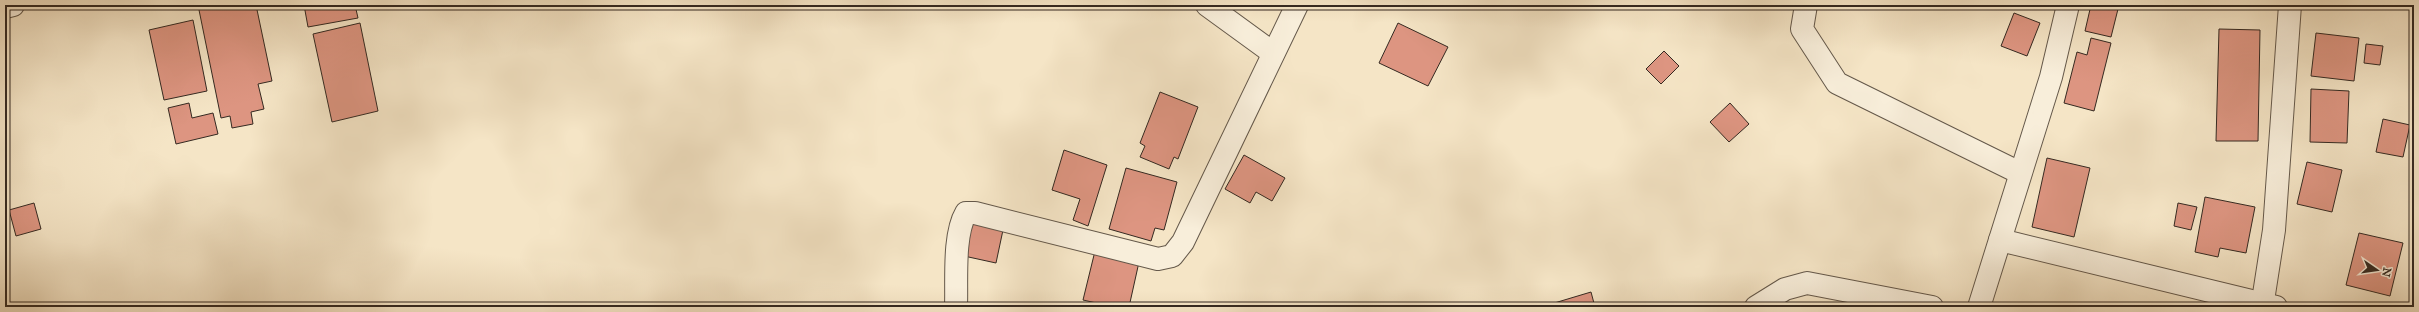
<svg xmlns="http://www.w3.org/2000/svg" width="2419" height="312" viewBox="0 0 2419 312" font-family="'IM FELL Great Primer',serif">
<style>
.building{fill:#dd9581;stroke:#342921}
.lines{fill:none;stroke-linecap:round;stroke-linejoin:round}
.minor-casing{stroke:#64584a;stroke-width:24}
.minor{stroke:#f8eeda;stroke-width:22}
</style>
<rect width="100%" height="100%" fill="#f5e5c6"/>
<filter id="stains"><feTurbulence type="fractalNoise" baseFrequency=".005" numOctaves="4"/><feColorMatrix values="0 0 0 0 .2 0 0 0 0 .09 0 0 0 0 .02 0 0 0 .5 -.17"/></filter>
<radialGradient id="worn" r=".72"><stop offset=".6" stop-color="#630" stop-opacity="0"/><stop offset="1" stop-color="#630" stop-opacity=".3"/></radialGradient>
<g class="building">
<path d="M198,5H256L272,81L258,84L264,109L251,112L253,124L232,128L230,116L221,118Z"/>
<path d="M304,5H355L358,18L308,27Z"/>
<path d="M2091,5H2119L2111,37L2085,31Z"/>
<path d="M2014,13L2040,23L2027,56L2001,46Z"/>
<path d="M193,20L207,91L164,100L149,30Z"/>
<path d="M360,23L378,111L332,122L313,34Z"/>
<path d="M1398,23L1448,47L1428,86L1379,63Z"/>
<path d="M2219,29L2260,30L2258,141H2216Z"/>
<path d="M2316,33L2359,38L2354,81L2311,76Z"/>
<path d="M2091,38L2111,43L2094,111L2064,103L2077,52L2087,55Z"/>
<path d="M2366,44L2383,46L2380,65L2364,63Z"/>
<path d="M1664,51L1679,66L1661,84L1646,69Z"/>
<path d="M2311,89L2349,91L2347,143L2310,142Z"/>
<path d="M1160,92L1198,107L1178,159L1174,157L1169,169L1140,157L1145,146L1140,143Z"/>
<path d="M189,103L192,118L213,113L218,134L176,144L168,108Z"/>
<path d="M1730,103L1749,124L1729,142L1710,122Z"/>
<path d="M2383,119L2410,125L2403,157L2376,152Z"/>
<path d="M1064,150L1107,165L1088,226L1073,220L1080,199L1052,190Z"/>
<path d="M1244,155L1285,178L1272,201L1256,192L1250,203L1225,189Z"/>
<path d="M2047,158L2090,168L2074,237L2032,227Z"/>
<path d="M2307,162L2342,170L2332,212L2297,204Z"/>
<path d="M1126,168L1177,182L1164,230L1155,228L1151,241L1109,229Z"/>
<path d="M2205,197L2255,207L2246,253L2220,248L2218,257L2195,252Z"/>
<path d="M34,203L41,229L16,236L9,210Z"/>
<path d="M2178,203L2197,207L2191,230L2174,226Z"/>
<path d="M971,223L1003,230L996,263L964,256Z"/>
<path d="M2359,233L2403,243L2390,296L2346,285Z"/>
<path d="M1095,251L1139,262L1129,307H1114L1083,300Z"/>
<path d="M1591,292L1595,307H1541Z"/>
</g>
<g class="lines">
<defs>
<g id="minor">
<path d="M1207,5L1273,53"/>
<path d="M1806,5L1802,29L1837,83L2020,173"/>
<path d="M5,7L13,5"/>
<path d="M2000,240L2276,307"/>
<path d="M956,307C957,281 953,235 966,213H975L1158,259L1172,256L1183,242L1297,5"/>
<path d="M1756,307L1785,289L1807,283L1932,307"/>
<path d="M1979,307L2051,77L2068,5"/>
<path d="M2262,307L2274,230L2290,5"/>
</g>
</defs>
<use href="#minor" class="minor-casing"/>
<use href="#minor" class="minor"/>
</g>
<rect width="2419" height="312" fill="none" stroke="#f5e5c6" stroke-width="20"/>
<rect x="6" y="6" width="2407" height="300" fill="none" stroke="#342921" stroke-width="2"/>
<rect x="10" y="10" width="2399" height="292" fill="none" stroke="#342921"/>
<g transform="translate(2377 270) rotate(103)" stroke="#f8eeda" stroke-width="3" paint-order="stroke">
<path d="M0-3L7 15L0 10L-7 15Z" fill="#342921"/>
<text y="-6" font-size="11" font-weight="bold" text-anchor="middle" fill="#342921">N</text>
</g>
<rect width="100%" height="100%" filter="url(#stains)"/>
<rect width="100%" height="100%" fill="url(#worn)"/>
</svg>
